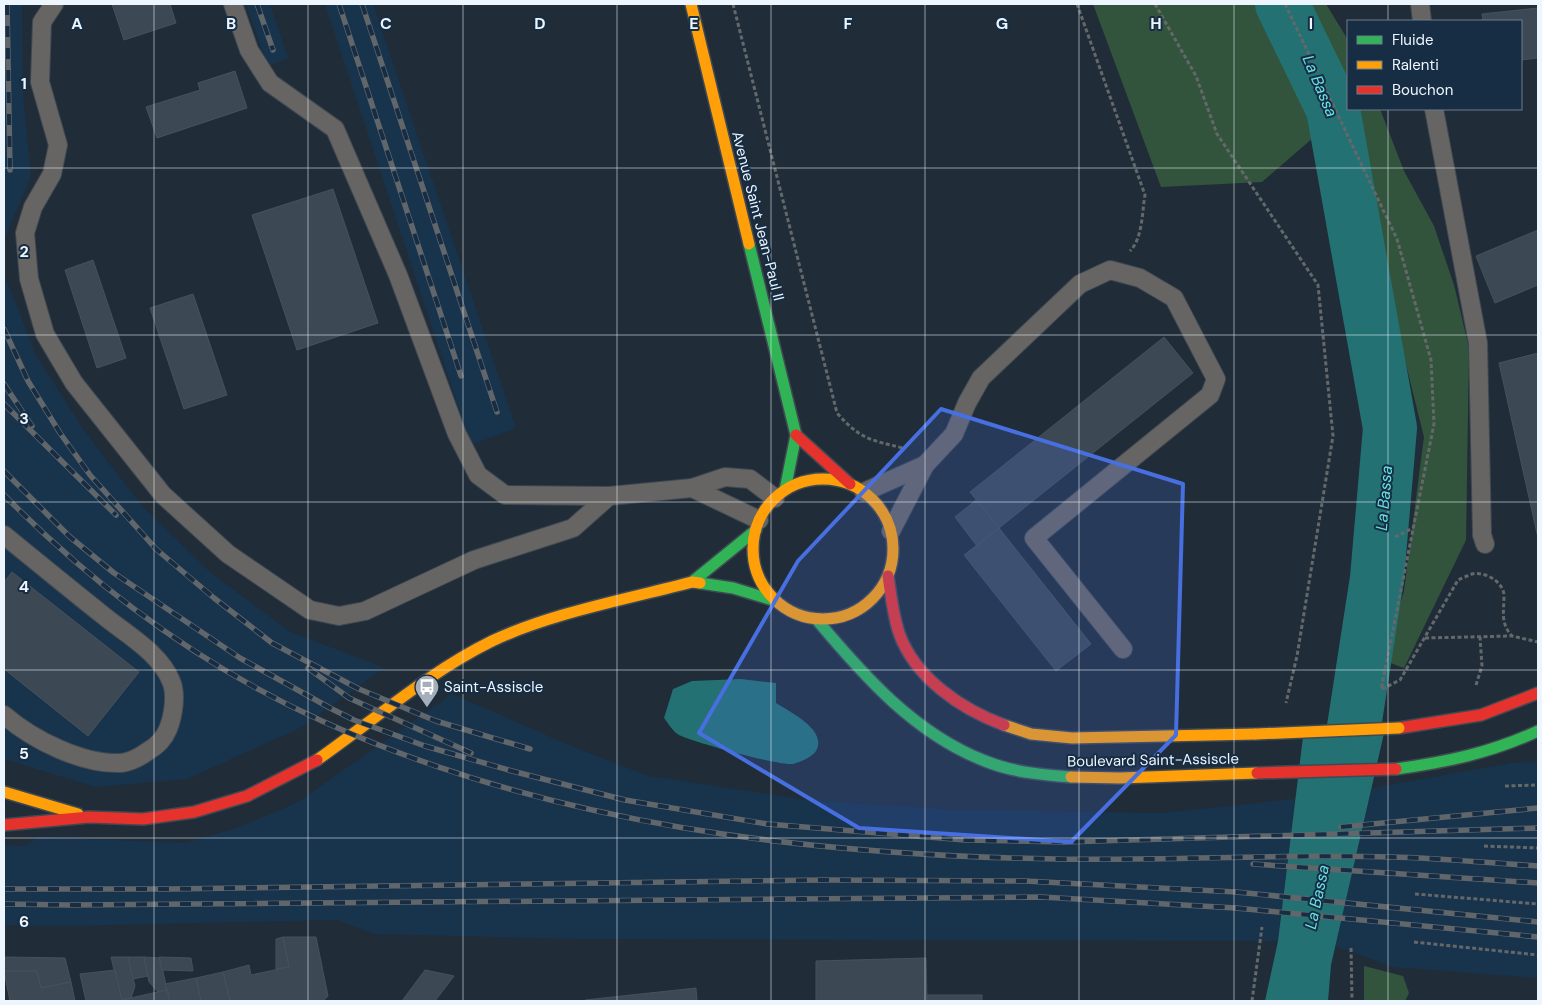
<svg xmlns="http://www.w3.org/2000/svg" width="1542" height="1005" viewBox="0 0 1542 1005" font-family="'DM Sans',sans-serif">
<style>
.built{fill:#18334c}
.green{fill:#32543c}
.water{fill:#237173}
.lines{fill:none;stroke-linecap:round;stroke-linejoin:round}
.river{stroke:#237173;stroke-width:54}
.building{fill:#3c4955;stroke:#46515a}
.lane-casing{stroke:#3f4952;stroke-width:20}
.fast-casing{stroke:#3f4952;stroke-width:14}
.slow-casing{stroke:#3f4952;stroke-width:14}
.jam-casing{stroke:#3f4952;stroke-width:14}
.path{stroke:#64686b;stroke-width:3;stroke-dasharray:4 2.5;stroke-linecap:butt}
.lane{stroke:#676563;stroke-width:18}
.fast{stroke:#30b455;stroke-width:11}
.slow{stroke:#ff9f0a;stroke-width:11}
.jam{stroke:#e5322d;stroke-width:11}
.rail-casing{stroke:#61666b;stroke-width:5.5}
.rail{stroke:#162d43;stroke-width:4;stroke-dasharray:11;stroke-linecap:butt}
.slow-bridge-casing{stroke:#3f4952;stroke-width:14;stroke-linecap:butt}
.jam-bridge-casing{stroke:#3f4952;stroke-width:14;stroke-linecap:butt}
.slow-bridge{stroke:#ff9f0a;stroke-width:11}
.jam-bridge{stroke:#e5322d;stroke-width:11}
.marked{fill:#476fe0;fill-opacity:0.2;stroke:#476fe0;stroke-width:4;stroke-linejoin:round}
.grid{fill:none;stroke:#edf5fe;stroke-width:1;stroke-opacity:0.55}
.labels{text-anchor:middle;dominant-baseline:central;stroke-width:4;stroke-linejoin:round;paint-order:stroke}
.street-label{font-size:15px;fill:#edf5fe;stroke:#162d43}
.poi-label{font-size:15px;fill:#edf5fe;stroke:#162d43;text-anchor:start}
.water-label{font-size:16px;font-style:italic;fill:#68e1e3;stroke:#162d43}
.grid-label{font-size:16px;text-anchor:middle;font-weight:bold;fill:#edf5fe;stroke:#162d43;stroke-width:4;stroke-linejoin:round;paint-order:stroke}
</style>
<rect width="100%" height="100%" fill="#202d38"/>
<g class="built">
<path d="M4,4H22L23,94L31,176L4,240Z"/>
<path d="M246,4H270L288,58L268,66Z"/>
<path d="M325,4H373L516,428L471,445Z"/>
<path d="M4,274L37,357L83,429L142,506L210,572L289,631L384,668L300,728L187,779L96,787L4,759Z"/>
<path d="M452,694L576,748L649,776L814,801L960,810L1162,813L1295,799L1278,941L577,939L375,934L338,920L66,926L4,925V845L26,846L38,837L185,843L240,827L298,802Z"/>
<path d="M1538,762V978L1393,967L1335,946L1372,788L1511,763Z"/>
</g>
<g class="green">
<path d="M1093,4H1326L1348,40V109H1380L1404,171L1434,226L1454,285L1469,348L1466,540L1404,668L1383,660L1404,591L1424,437L1343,112L1262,182L1161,187Z"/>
<path d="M1364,966L1403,976L1409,993L1405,1001H1364Z"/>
</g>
<g class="water">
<path d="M741,679L776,683V703C790,712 828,730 816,751C812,757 801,762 793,764C779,766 693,742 679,735C673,732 668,723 664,718L673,689L692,681Z"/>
<path d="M1385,729L1331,965L1328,1001H1265L1278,941L1303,737Z"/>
</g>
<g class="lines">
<path class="river" d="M1282,4L1333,109L1390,428L1377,578L1354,727L1341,789"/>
</g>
<g class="building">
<path d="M112,4H170L176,23L124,40Z"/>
<path d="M1538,8V58L1521,60V21H1483L1482,14Z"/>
<path d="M235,71L247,108L157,138L146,107L200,90L198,83Z"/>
<path d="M333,189L378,323L297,350L252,215Z"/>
<path d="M1538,230V285L1495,303L1476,256Z"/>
<path d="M93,260L126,358L97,368L65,270Z"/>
<path d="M193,294L227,395L184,409L150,308Z"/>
<path d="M1164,337L1193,373L999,528L970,492Z"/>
<path d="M1538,353V538L1499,363Z"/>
<path d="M976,500L999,528L977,546L955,517Z"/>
<path d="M999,528L1091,644L1056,671L964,555Z"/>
<path d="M12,572L139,672L88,736L4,669V582Z"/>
<path d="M283,937H316L328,996L323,1001H230L223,972L249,965L251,975L289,967Z"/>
<path d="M283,937L289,967L276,969V939Z"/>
<path d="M4,957L65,958L71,982L41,988L37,971H4Z"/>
<path d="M111,957H128L135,986L131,998L121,1000Z"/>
<path d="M128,957H144L148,976L133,979Z"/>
<path d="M144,957L160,958L167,990L158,992L149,982Z"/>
<path d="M159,957L191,958L193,971L162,970Z"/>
<path d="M926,958L927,1001H816V961Z"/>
<path d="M115,970L122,1001H86L80,974Z"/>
<path d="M425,970L454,976L435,1001H402Z"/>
<path d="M4,971H37L41,988L71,982L75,1001H10Z"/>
<path d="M223,972L230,1001H201L196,978Z"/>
<path d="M196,978L201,1001H170L165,984Z"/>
<path d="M696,988L697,1001H585V1000Z"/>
<path d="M167,990L170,1001L121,1000L158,992Z"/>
<rect x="927" y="995" width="55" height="6"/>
</g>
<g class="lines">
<defs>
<g id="lane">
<path d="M54,4L42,22L40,82L58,145L52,174L33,207L25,233L29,279L45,334L74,383L163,495L228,554L310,610L339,616L365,611L474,560L573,528L609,496"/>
<path d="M233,4L249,50L270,83L335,129L398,275L457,434L478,475L505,495L609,496L692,488"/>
<path d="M1420,4L1422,21"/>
<path d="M1434,109L1478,343L1482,535L1485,544"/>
<path d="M864,492L925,465"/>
<path d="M759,520L692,488L725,477L750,479L775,498"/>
<path d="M891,531L925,465L954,434L967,403L981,378L1080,284L1110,270L1140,278L1174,298L1216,379L1210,395L1034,538L1123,649"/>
<path d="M4,535C37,562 70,589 104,616C126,634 160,653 171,681C177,694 173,717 168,729C164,739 157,746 148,751C140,757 130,762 121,763C82,765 32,739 4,715"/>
</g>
<g id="fast">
<path d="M749,244L796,435L785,490"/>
<path d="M692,582L756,530"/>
<path d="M700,583L733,588L776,601"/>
<path d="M817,620C864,676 915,734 985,761C1012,772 1042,775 1071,777"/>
<path d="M1396,769C1447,762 1490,753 1538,731"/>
</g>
<g id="slow">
<path d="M691,4L749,244"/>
<circle cx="823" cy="549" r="70"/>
<path d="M1004,725L1031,734L1072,738L1256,734"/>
<path d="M317,760C374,720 429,672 492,641C551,613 628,599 692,582L700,583"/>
<path d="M1071,777L1120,778L1257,773"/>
<path d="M4,792L78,814"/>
</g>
<g id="jam">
<path d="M796,435L850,484"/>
<path d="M888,576C891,595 893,615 899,633C915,678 961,709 1004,725"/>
<path d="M1399,728L1481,715L1538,693"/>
<path d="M4,825L89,817L143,819L194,812L247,796L317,760"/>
</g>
</defs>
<use href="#lane" class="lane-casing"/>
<use href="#fast" class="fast-casing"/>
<use href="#slow" class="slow-casing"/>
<use href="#jam" class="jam-casing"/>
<g class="path">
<path d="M733,4L837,413C860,439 870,440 903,448"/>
<path d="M1077,4L1145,195C1142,211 1143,238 1130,251"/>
<path d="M1155,4L1196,76L1217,134L1318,285L1333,436L1297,656L1286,703"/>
<path d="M1285,4L1397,239L1431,360L1434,424L1381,690"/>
<path d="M1395,537L1413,528"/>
<path d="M1425,638L1511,636"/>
<path d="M1476,685L1482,666L1480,637"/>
<path d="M1382,689L1400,680L1458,580C1462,578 1467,576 1472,574C1485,571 1504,582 1504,596C1504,611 1500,623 1512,636L1538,642"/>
<path d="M1505,786L1538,785"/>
<path d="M1484,846L1538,848"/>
<path d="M1415,894L1538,904"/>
<path d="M1414,942L1538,955"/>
<path d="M1351,948L1352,1001"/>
<path d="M1252,1001L1262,927"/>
</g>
<use href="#lane" class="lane"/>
<use href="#fast" class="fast"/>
<use href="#slow" class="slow"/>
<use href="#jam" class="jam"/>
<defs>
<g id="rail">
<path d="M7,4L10,170"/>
<path d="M257,4L273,50"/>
<path d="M339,4L461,376"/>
<path d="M362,4L497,412"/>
<path d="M4,329L28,381L60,433L90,475L156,549L214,598L272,643L359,689L436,721L530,749"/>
<path d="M4,384L32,426"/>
<path d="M4,404L116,515"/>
<path d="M4,471L70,537L114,573L240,658L332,709L354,720L425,746L512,771L625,800L767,824L965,840L1064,842L1538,828"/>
<path d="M4,495C95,587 203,667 322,721C551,825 807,855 1056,859C1168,861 1280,854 1391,857C1440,858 1489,863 1538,866"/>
<path d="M308,668L349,698L471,753"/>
<path d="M1341,827L1538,808"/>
<path d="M1253,864L1538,883"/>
<path d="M4,889H170L824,880L1025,881L1236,892L1538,922"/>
<path d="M4,904L68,905L1041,897L1236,908L1538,937"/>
</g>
</defs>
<use href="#rail" class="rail-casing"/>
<use href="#rail" class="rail"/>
<defs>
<path id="slow-bridge" d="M1256,734L1399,728"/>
<path id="jam-bridge" d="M1257,773L1396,769"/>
</defs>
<use href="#slow-bridge" class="slow-bridge-casing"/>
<use href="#jam-bridge" class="jam-bridge-casing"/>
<use href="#slow-bridge" class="slow-bridge"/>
<use href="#jam-bridge" class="jam-bridge"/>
</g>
<path class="marked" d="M941,409L1183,484L1176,735L1071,842L859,828L699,733L798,561Z"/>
<path class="grid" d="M154,4V1001M308,4V1001M463,4V1001M617,4V1001M771,4V1001M925,4V1001M1079,4V1001M1234,4V1001M1388,4V21M1388,109V1001M4,168H1538M4,335H1538M4,502H1538M4,670H1538M4,838H1538"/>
<defs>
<symbol id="bus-pin" viewBox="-11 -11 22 30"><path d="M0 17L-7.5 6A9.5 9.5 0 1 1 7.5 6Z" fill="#a5afb9" stroke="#162d43"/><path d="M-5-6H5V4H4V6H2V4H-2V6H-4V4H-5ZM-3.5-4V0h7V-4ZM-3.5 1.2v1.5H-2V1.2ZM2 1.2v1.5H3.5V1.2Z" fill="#fff"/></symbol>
</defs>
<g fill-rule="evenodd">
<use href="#bus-pin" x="413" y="673" width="28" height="38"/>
</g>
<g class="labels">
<g class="street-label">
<text transform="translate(758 216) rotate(76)">Avenue Saint Jean-Paul II</text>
<text transform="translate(1153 760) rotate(-1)">Boulevard Saint-Assiscle</text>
</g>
<g class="poi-label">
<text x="444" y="687">Saint-Assiscle</text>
</g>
<g class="water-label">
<text transform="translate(1320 86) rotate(67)">La Bassa</text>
<text transform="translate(1384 498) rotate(-85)">La Bassa</text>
<text transform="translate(1317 897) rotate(-78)">La Bassa</text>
</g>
</g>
<g class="grid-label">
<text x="77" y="29">A</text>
<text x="231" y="29">B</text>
<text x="386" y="29">C</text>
<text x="540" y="29">D</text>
<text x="694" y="29">E</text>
<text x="848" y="29">F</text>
<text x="1002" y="29">G</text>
<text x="1156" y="29">H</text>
<text x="1311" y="29">I</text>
<text x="24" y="89">1</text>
<text x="24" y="257">2</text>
<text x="24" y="424">3</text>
<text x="24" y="592">4</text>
<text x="24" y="759">5</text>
<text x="24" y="927">6</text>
</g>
<rect width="1542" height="1005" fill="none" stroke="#edf5fe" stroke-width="10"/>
<rect x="1347" y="20" width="175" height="90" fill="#162d43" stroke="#6c7d8e"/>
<rect x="1357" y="36" width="25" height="8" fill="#30b455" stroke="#6c7d8e"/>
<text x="1392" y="45" font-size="15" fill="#edf5fe">Fluide</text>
<rect x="1357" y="61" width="25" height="8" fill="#ff9f0a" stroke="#6c7d8e"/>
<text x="1392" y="70" font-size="15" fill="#edf5fe">Ralenti</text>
<rect x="1357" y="86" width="25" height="8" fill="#e5322d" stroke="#6c7d8e"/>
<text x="1392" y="95" font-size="15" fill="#edf5fe">Bouchon</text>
</svg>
